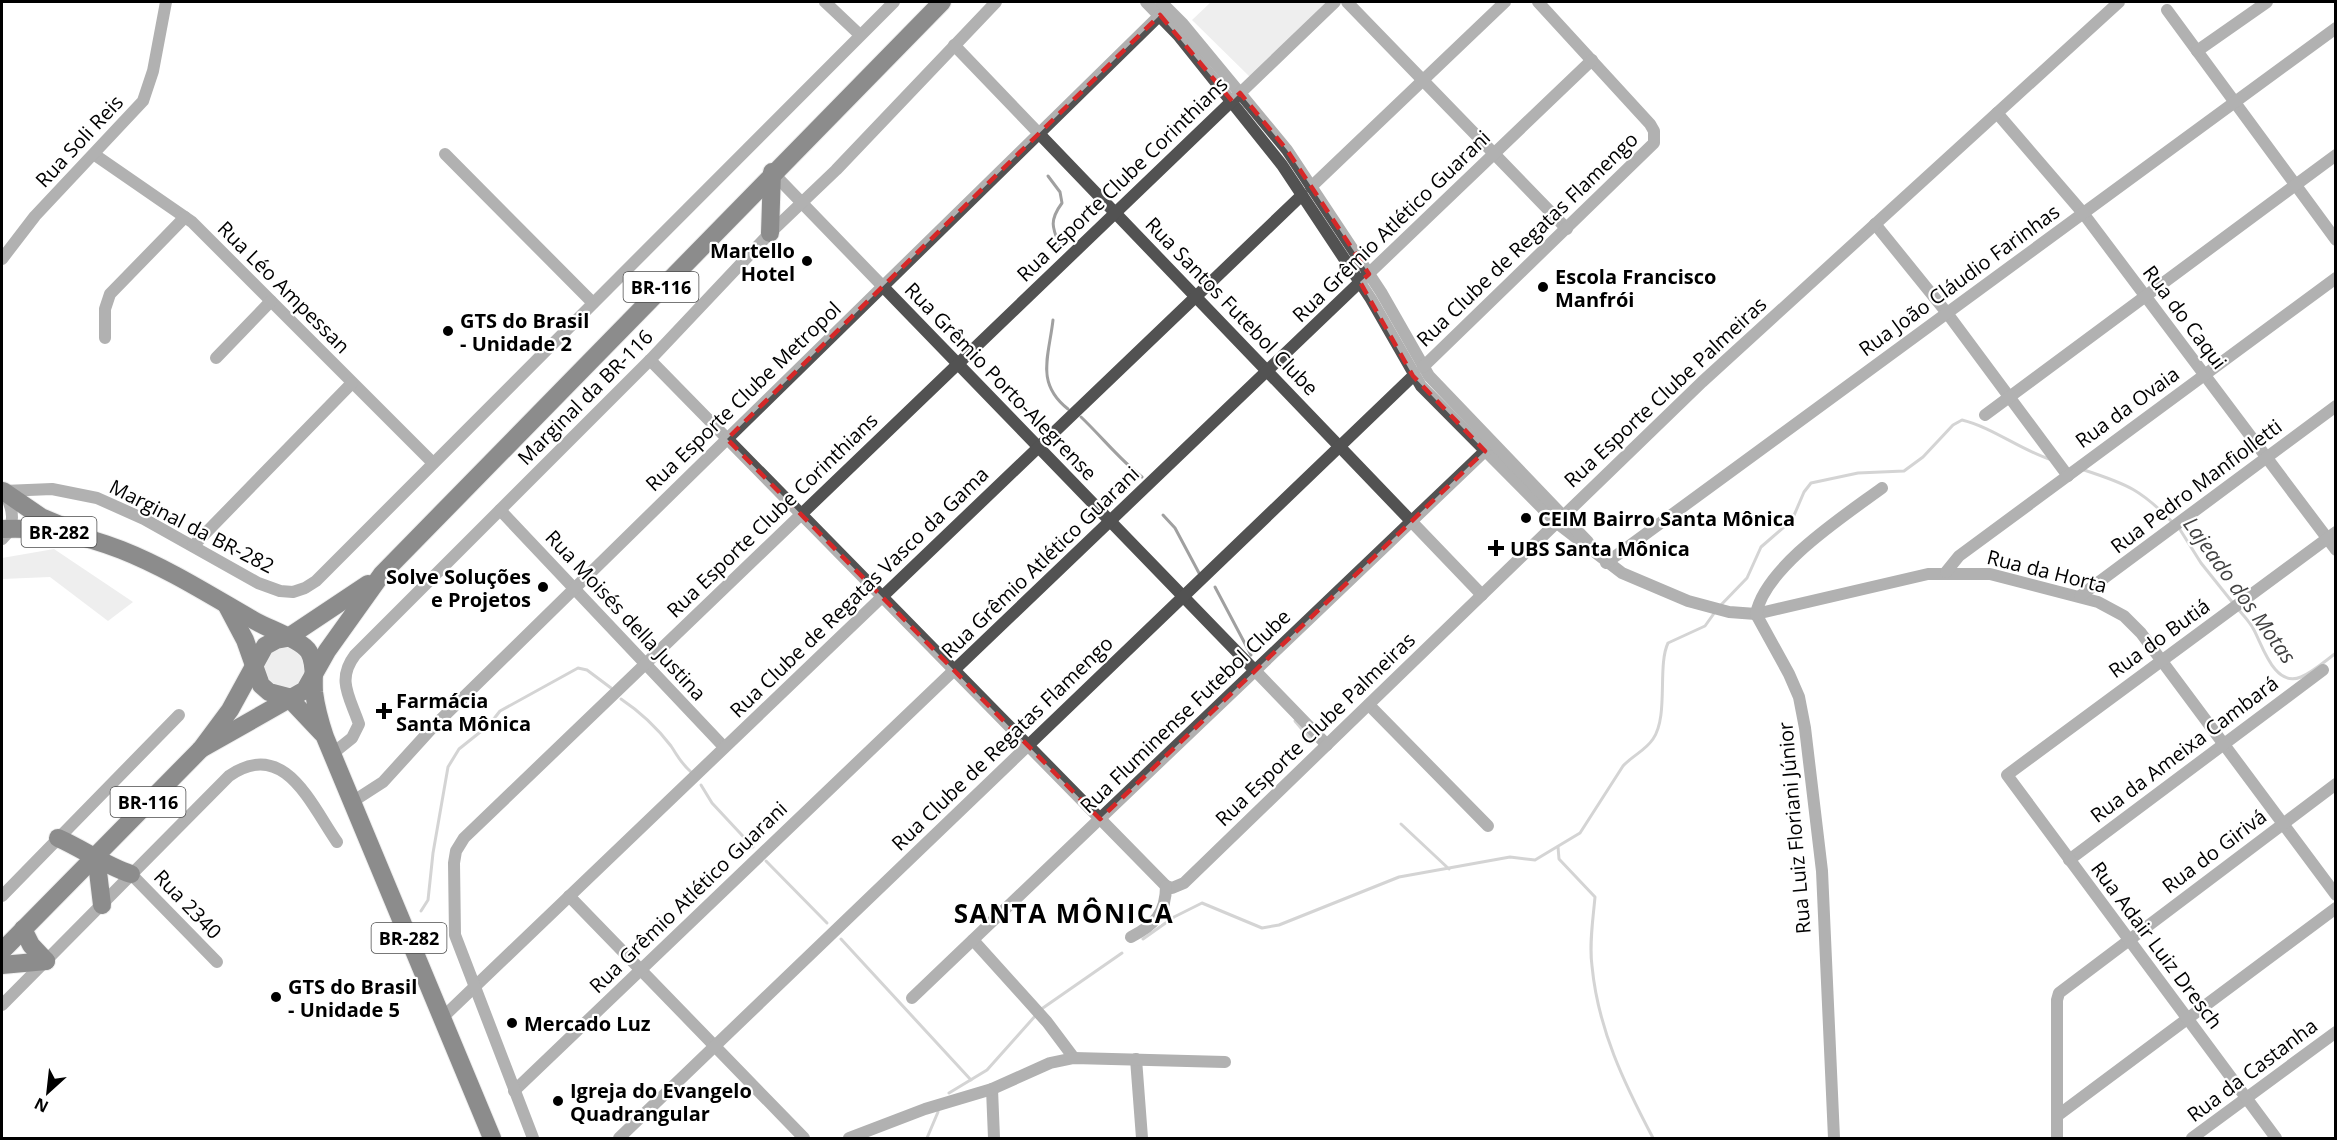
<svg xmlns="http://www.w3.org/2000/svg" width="2337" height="1140" viewBox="0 0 2337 1140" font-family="'Open Sans',sans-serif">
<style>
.green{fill:#d9d9d9}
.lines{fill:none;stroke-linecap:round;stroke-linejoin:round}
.stream{stroke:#a0a0a0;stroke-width:3}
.highway-casing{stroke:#dbdbdb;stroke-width:20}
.minor{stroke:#525252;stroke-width:12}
.highway{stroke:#000;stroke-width:18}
.marked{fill:none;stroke:#d62828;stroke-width:4.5;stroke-dasharray:12 8;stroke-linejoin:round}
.poi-dot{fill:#000;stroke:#fff;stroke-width:2}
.labels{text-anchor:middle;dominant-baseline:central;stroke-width:4.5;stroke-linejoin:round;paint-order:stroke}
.shield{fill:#fff;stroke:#4c4c4c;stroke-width:1.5}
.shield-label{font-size:18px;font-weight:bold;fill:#000}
.street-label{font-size:20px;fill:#000;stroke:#fff}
.poi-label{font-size:20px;font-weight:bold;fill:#000;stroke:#fff;text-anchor:start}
.water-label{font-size:21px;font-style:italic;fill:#414141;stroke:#fff}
.district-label{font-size:26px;font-weight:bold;letter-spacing:1.5px;fill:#000;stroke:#fff}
</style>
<rect width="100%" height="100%" fill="#fff"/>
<g class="green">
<path d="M1211,2H1328L1251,78L1192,20Z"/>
<path d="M54,549L133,602L108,621L50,577L2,579V558Z"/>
<circle cx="284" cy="668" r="21"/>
</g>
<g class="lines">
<g class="stream">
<path d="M1048,176L1060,192L1062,203C1048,222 1053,229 1061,249"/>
<path d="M1053,320C1049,356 1035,383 1068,409"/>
<path d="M1081,417C1102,437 1120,460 1142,477"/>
<path d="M2084,470C2127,484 2142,490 2174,524"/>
<path d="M1163,515L1175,528L1199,573"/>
<path d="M2179,528L2201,563L2233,603"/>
<path d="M1215,587L1251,655"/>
<path d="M1719,607L1747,578L1761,547L1792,520L1804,492L1811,483L1858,473L1904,471L1923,457L1953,425L1962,420C1994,428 2020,450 2052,460"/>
<path d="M2237,608C2243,615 2250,622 2254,630C2263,647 2275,688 2301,677C2313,672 2325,661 2336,653"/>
<path d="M621,699C639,711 658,729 671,746C679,758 680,762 691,772"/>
<path d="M1295,721L1312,741"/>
<path d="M701,785L712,803L753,847"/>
<path d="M1401,824L1449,869"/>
<path d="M1558,847L1559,859L1595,897C1593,920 1589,944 1592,966C1598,1029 1624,1083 1653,1138"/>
<path d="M766,861L827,923"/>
<path d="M421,911L428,900L433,853L448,767L459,749L489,725L500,711L578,668L587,670L611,688"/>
<path d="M841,939L971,1080"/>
<path d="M1143,939L1174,917L1202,903L1262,928L1279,925L1399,877L1510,857L1535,860L1580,833L1623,766C1633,755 1645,751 1653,739C1669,716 1657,666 1668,643L1705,626L1715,612"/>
<path d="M1040,1010L1122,953"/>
<path d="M949,1093L987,1070L1036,1015"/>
<path d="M927,1138L938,1112"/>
</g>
<defs>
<g id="highway">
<path d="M770,233L772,172"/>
<path d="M3,491L41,517L65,527"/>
<path d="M2,529C101,524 173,574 255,621C269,629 302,640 309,652C316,664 313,679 314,692C316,708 320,722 325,737L492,1138"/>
<path d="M227,606L245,640L261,685L269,692L288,697"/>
<path d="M288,697L322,733"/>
<path d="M201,749L305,690L327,651L382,574L942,2"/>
<path d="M58,838C83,849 106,866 131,874"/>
<path d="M96,855L102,905"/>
<path d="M23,929L31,945L46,961"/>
<path d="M2,951L201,749L230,710L265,646L276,640L287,638L368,584"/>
<path d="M2,965L46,961"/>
</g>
</defs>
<use href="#highway" class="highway-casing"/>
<g class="minor">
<path d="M825,2L860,35"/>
<path d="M1146,2L1178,35L1282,165L1371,299L1421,386L1557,523L1622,573L1688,601L1729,612L1756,614L1928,574H1990L2098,602L2124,616L2141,633L2336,895"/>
<path d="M1161,2L1183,24L1287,150L1381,292L1429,376L1588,542"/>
<path d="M1347,2L1567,229"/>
<path d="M2167,10L2336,240"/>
<path d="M954,45L1482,595"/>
<path d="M2197,51L2267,2"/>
<path d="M1997,113L2083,213L2336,550"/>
<path d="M445,154L593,303"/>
<path d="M95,155L192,222L433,463"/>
<path d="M772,172L1327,745"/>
<path d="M1311,187L1505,2"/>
<path d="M1875,224L1947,313L2068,476"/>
<path d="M2,259L35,216L143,101L153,71L166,2"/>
<path d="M105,338V309L110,294L185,217"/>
<path d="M216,358L271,301"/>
<path d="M650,360L1166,886"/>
<path d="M1423,367L1654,143V131L1650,124L1538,2"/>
<path d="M1985,415L2336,155"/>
<path d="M4,491L52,489L97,498L144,519L258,583L280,591L293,592L305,588L316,581L894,2"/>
<path d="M500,510L724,747"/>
<path d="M2,539C17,525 13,508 4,492"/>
<path d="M193,546L352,383"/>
<path d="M1606,563L2336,28"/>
<path d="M1946,572L1959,556L2336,278"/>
<path d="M2080,596L2336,406"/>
<path d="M1756,614L1789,674L1799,697L1805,728L1822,871L1834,1138"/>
<path d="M1756,614C1765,567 1844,516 1882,488"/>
<path d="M1369,705L1488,826"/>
<path d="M332,754L352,738L359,724C350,697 336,680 355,655L650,360L770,233L836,170L996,2"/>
<path d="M352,802L383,782L433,727L1160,15"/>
<path d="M2069,860L2323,670"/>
<path d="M131,874L217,962"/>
<path d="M1166,886L1172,888L1184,883L1702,382L2119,2"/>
<path d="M2,896L179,715"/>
<path d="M569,896L804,1138"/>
<path d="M1131,937C1154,925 1166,914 1166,886"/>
<path d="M973,940L1047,1022L1074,1058"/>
<path d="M912,998L1485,451"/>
<path d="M2,1005L229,776C284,738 310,803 337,842"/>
<path d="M442,1018L1302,195"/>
<path d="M1136,1059L1142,1138"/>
<path d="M992,1089L994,1138"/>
<path d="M514,1091L1592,60"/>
<path d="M2057,1116L2336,908"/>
<path d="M533,1138L455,935L454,863L456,851L464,838L1335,2"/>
<path d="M619,1138L1413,376"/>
<path d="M849,1138L925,1109L992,1089L1050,1063L1074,1058L1225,1062"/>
<path d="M2057,1138V1000L2059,993L2336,784"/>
<path d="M2192,1138L2336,1032"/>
<path d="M2276,1138L2007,775L2336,532"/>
</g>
<use href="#highway" class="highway"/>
</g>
<path d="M0 0H2337V1140H0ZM1160,15L1232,101L1240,93L1287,150L1369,274L1360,282L1413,376L1485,451L1100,819L727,439Z" fill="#fff" fill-opacity=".55" fill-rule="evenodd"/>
<path class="marked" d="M1160,15L1232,101L1240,93L1287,150L1369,274L1360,282L1413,376L1485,451L1100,819L727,439Z"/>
<g class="poi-dot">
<circle cx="807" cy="261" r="6"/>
<circle cx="1543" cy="287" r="6"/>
<circle cx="448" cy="331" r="6"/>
<circle cx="1526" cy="518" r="6"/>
<path d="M1493 539h6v6h6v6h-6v6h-6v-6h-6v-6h6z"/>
<circle cx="543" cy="587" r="6"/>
<path d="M381 702h6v6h6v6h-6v6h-6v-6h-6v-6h6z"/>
<circle cx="276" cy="997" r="6"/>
<circle cx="512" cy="1023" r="6"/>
<circle cx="558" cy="1101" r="6"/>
</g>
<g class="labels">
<g class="shield">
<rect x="623.5" y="272" width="75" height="30" rx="4.5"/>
<rect x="21.5" y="517" width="75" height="30" rx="4.5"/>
<rect x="110.5" y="787" width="75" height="30" rx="4.5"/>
<rect x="371.5" y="923" width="75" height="30" rx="4.5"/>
</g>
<g class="shield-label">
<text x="661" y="287">BR-116</text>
<text x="59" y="532">BR-282</text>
<text x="148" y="802">BR-116</text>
<text x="409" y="938">BR-282</text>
</g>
<g class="street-label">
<text transform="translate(79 141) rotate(-47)">Rua Soli Reis</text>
<text transform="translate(1122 179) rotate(-44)">Rua Esporte Clube Corinthians</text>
<text transform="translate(1391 226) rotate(-44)">Rua Grêmio Atlético Guarani</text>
<text transform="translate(1527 239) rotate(-44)">Rua Clube de Regatas Flamengo</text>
<text transform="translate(1959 280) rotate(-36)">Rua João Cláudio Farinhas</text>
<text transform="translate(284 287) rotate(45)">Rua Léo Ampessan</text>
<text transform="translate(1232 306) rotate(46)">Rua Santos Futebol Clube</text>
<text transform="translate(2185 317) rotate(53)">Rua do Caqui</text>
<text transform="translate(1001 381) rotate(46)">Rua Grêmio Porto-Alegrense</text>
<text transform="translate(1665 392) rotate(-43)">Rua Esporte Clube Palmeiras</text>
<text transform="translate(743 396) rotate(-44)">Rua Esporte Clube Metropol</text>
<text transform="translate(585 397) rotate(-45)">Marginal da BR-116</text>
<text transform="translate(2127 407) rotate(-36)">Rua da Ovaia</text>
<text transform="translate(2196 486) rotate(-37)">Rua Pedro Manfiolletti</text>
<text transform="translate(772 515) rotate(-44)">Rua Esporte Clube Corinthians</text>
<text transform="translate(192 526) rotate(27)">Marginal da BR-282</text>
<text transform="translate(1040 562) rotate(-44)">Rua Grêmio Atlético Guarani</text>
<text transform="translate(2047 571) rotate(14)">Rua da Horta</text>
<text transform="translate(859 592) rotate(-44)">Rua Clube de Regatas Vasco da Gama</text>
<text transform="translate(626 615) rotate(47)">Rua Moisés della Justina</text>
<text transform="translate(2159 638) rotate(-36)">Rua do Butiá</text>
<text transform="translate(1185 711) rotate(-44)">Rua Fluminense Futebol Clube</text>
<text transform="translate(1315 729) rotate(-44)">Rua Esporte Clube Palmeiras</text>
<text transform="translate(1002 743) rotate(-44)">Rua Clube de Regatas Flamengo</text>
<text transform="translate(2184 749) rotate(-37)">Rua da Ameixa Cambará</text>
<text transform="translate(1794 828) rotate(-95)">Rua Luiz Floriani Júnior</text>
<text transform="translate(2214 851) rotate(-37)">Rua do Girivá</text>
<text transform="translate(688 897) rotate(-44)">Rua Grêmio Atlético Guarani</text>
<text transform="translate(188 904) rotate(46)">Rua 2340</text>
<text transform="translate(2157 945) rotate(53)">Rua Adair Luiz Dresch</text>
<text transform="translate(2252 1070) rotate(-37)">Rua da Castanha</text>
</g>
<g class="poi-label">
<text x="795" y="250" text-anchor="end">Martello<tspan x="795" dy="23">Hotel</tspan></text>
<text x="1555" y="276">Escola Francisco<tspan x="1555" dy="23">Manfrói</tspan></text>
<text x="460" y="320">GTS do Brasil<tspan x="460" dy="23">- Unidade 2</tspan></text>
<text x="1538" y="518">CEIM Bairro Santa Mônica</text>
<text x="1510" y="548">UBS Santa Mônica</text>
<text x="531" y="576" text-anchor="end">Solve Soluções<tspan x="531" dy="23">e Projetos</tspan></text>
<text x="396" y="700">Farmácia<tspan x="396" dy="23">Santa Mônica</tspan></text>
<text x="288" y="986">GTS do Brasil<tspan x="288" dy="23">- Unidade 5</tspan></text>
<text x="524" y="1023">Mercado Luz</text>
<text x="570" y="1090">Igreja do Evangelo<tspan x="570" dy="23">Quadrangular</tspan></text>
</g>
<g class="water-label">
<text transform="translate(2240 590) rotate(54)">Lajeado dos Motas</text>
</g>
<g class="district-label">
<text x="1064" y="913">SANTA MÔNICA</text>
</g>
</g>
<rect width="2337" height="1140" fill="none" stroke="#000000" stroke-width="6"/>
<g transform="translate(48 1092) rotate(207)" stroke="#ffffff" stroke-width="4.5" paint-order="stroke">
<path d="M0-4.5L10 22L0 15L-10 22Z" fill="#000000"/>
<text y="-9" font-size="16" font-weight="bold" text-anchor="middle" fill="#000000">N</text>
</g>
</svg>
